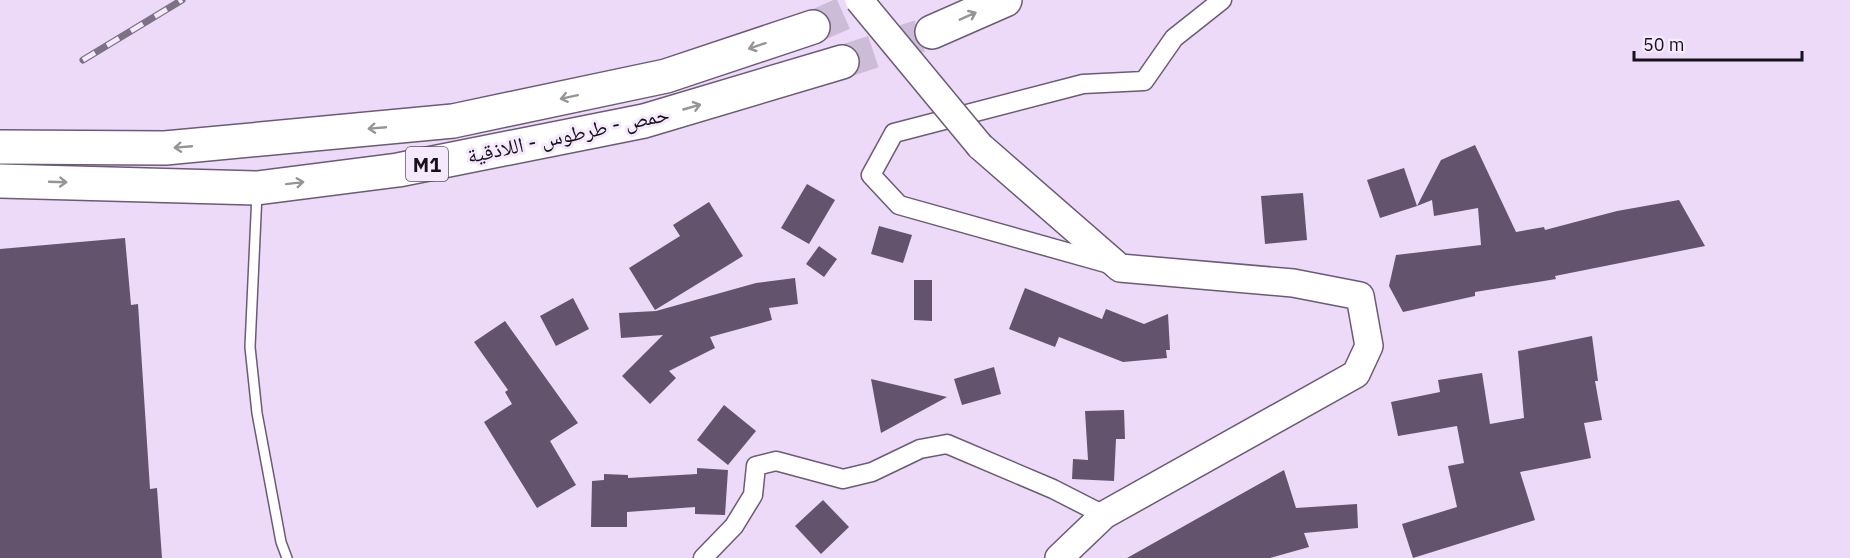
<svg xmlns="http://www.w3.org/2000/svg" width="1850" height="558" viewBox="0 0 1850 558" font-family="'IBM Plex Sans','Noto Naskh Arabic',sans-serif">
<style>
.building{fill:#63536d}
.lines{fill:none;stroke-linecap:round;stroke-linejoin:round}
.motorway-tunnel{stroke:#ccbcd7;stroke-width:33;stroke-dasharray:33 16;stroke-linecap:butt}
.service-casing{stroke:#6b5b75;stroke-width:12}
.minor-casing{stroke:#6b5b75;stroke-width:21}
.secondary-casing{stroke:#6b5b75;stroke-width:30}
.motorway-casing{stroke:#6b5b75;stroke-width:36}
.service{stroke:#fff;stroke-width:9}
.minor{stroke:#fff;stroke-width:18}
.secondary{stroke:#fff;stroke-width:27}
.motorway{stroke:#fff;stroke-width:33}
.rail-casing{stroke:#7d7285;stroke-width:7}
.rail{stroke:#f5eafd;stroke-width:4.5;stroke-dasharray:14;stroke-linecap:butt}
.secondary-bridge-casing{stroke:#6b5b75;stroke-width:30;stroke-linecap:butt}
.secondary-bridge{stroke:#fff;stroke-width:27}
.oneway{stroke:#979498}
.labels{text-anchor:middle;dominant-baseline:central;stroke-width:6;stroke-linejoin:round;paint-order:stroke}
.shield{fill:#f5eafd;stroke:#5a525f;stroke-width:1.5}
.shield-label{font-size:20px;font-weight:bold;fill:#17111b}
.street-label{font-size:21px;fill:#17111b;stroke:#f5eafd}
</style>
<rect width="100%" height="100%" fill="#ecdaf8"/>
<g class="building">
<path d="M1475,145L1516,232L1544,227L1545,230L1617,211L1679,200L1705,246L1555,276L1556,279L1475,292V296L1403,312L1389,286L1396,255L1481,245L1478,208L1434,216L1432,200L1417,206L1441,160Z"/>
<path d="M1404,168L1417,206L1380,218L1367,180Z"/>
<path d="M807,184L835,200L809,244L781,228Z"/>
<path d="M1303,193L1307,240L1265,244L1261,196Z"/>
<path d="M709,202L743,256L655,310L629,268L680,236L673,225Z"/>
<path d="M879,226L912,235L903,263L871,254Z"/>
<path d="M125,238L131,305L138,304L150,489L157,488L162,558H0V249Z"/>
<path d="M819,246L837,259L824,277L806,264Z"/>
<path d="M795,278L798,304L769,308L772,320L710,337L715,348L669,371L676,378L650,404L622,376L663,335L621,338L619,313L656,311L756,283Z"/>
<path d="M914,280H932V321L914,320Z"/>
<path d="M1025,288L1102,319L1106,309L1144,324L1168,314L1170,350H1166L1167,358L1123,362L1059,337L1055,347L1009,329Z"/>
<path d="M573,298L589,329L556,346L540,316Z"/>
<path d="M505,321L578,423L550,441L576,485L537,508L484,422L512,404L505,392L508,390L474,342Z"/>
<path d="M1592,336L1598,381H1595L1602,420L1584,423L1591,458L1520,472L1535,520L1413,558L1402,524L1457,507L1448,466L1464,463L1457,426L1398,436L1391,402L1440,392L1438,380L1482,373L1490,424L1524,418L1518,351Z"/>
<path d="M994,367L1001,394L962,405L954,379Z"/>
<path d="M871,379L947,397L881,433Z"/>
<path d="M724,405L756,431L728,465L697,440Z"/>
<path d="M1124,410L1125,439H1116L1114,481L1072,479L1073,459L1088,460L1085,411Z"/>
<path d="M697,468L728,470L725,515L695,514V507L627,512V527H591L592,481L604,480V474L628,475V478L697,474Z"/>
<path d="M1284,470L1296,508L1357,504L1358,528L1304,533L1309,547L1270,558H1127Z"/>
<path d="M823,500L849,527L821,554L795,526Z"/>
</g>
<g class="lines">
<g class="motorway-tunnel">
<path d="M813,27L874,0"/>
<path d="M842,62L932,32"/>
</g>
<defs>
<path id="service" d="M257,193L250,347L257,413L281,542L287,558"/>
<g id="minor">
<path d="M1113,265L899,205L871,175L894,133L1083,84L1144,81L1174,38L1222,0"/>
<path d="M703,558L734,526L753,495L756,466L776,461L843,479L872,472L920,449L947,444L1053,489L1104,515"/>
</g>
<path id="secondary" d="M980,146L1120,268L1293,283L1360,296L1369,346L1356,374L1104,515L1059,558"/>
<g id="motorway">
<path d="M932,32L1005,0"/>
<path d="M0,147L165,148L453,121L666,76L813,27"/>
<path d="M0,181L257,188L398,170L644,121L842,62"/>
</g>
</defs>
<use href="#service" class="service-casing"/>
<use href="#minor" class="minor-casing"/>
<use href="#secondary" class="secondary-casing"/>
<use href="#motorway" class="motorway-casing"/>
<use href="#service" class="service"/>
<use href="#minor" class="minor"/>
<use href="#secondary" class="secondary"/>
<use href="#motorway" class="motorway"/>
<defs>
<path id="rail" d="M83,60L182,0"/>
</defs>
<use href="#rail" class="rail-casing"/>
<use href="#rail" class="rail"/>
<defs>
<path id="secondary-bridge" d="M859,0L980,146"/>
</defs>
<use href="#secondary-bridge" class="secondary-bridge-casing"/>
<use href="#secondary-bridge" class="secondary-bridge"/>
</g>
<defs><path id="oneway-shaft" d="M-6 0H5M1.5-3L5.5 0L1.5 3" fill="none" stroke-width="1.6" stroke-linecap="round" stroke-linejoin="round" transform="scale(1.5)"/></defs>
<g class="oneway">
<use href="#oneway-shaft" transform="translate(968 16) rotate(-24)"/>
<use href="#oneway-shaft" transform="translate(757 46) rotate(161)"/>
<use href="#oneway-shaft" transform="translate(569 97) rotate(168)"/>
<use href="#oneway-shaft" transform="translate(692 107) rotate(-16)"/>
<use href="#oneway-shaft" transform="translate(377 128) rotate(175)"/>
<use href="#oneway-shaft" transform="translate(183 147) rotate(175)"/>
<use href="#oneway-shaft" transform="translate(58 182) rotate(2)"/>
<use href="#oneway-shaft" transform="translate(295 183) rotate(-7)"/>
</g>
<g class="labels">
<rect class="shield" x="406" y="147" width="42" height="34" rx="4.5"/>
<g class="shield-label">
<text x="427" y="164">M1</text>
</g>
<g class="street-label">
<text transform="translate(568 134) rotate(-12)">حمص - طرطوس - اللاذقية</text>
</g>
</g>
<path d="M1634 51v9h168v-9" fill="none" stroke="#17111b" stroke-width="3"/>
<text x="1643" y="51" font-size="18" fill="#17111b" stroke="#f5eafd" stroke-width="4.5" paint-order="stroke">50 m</text>
</svg>
